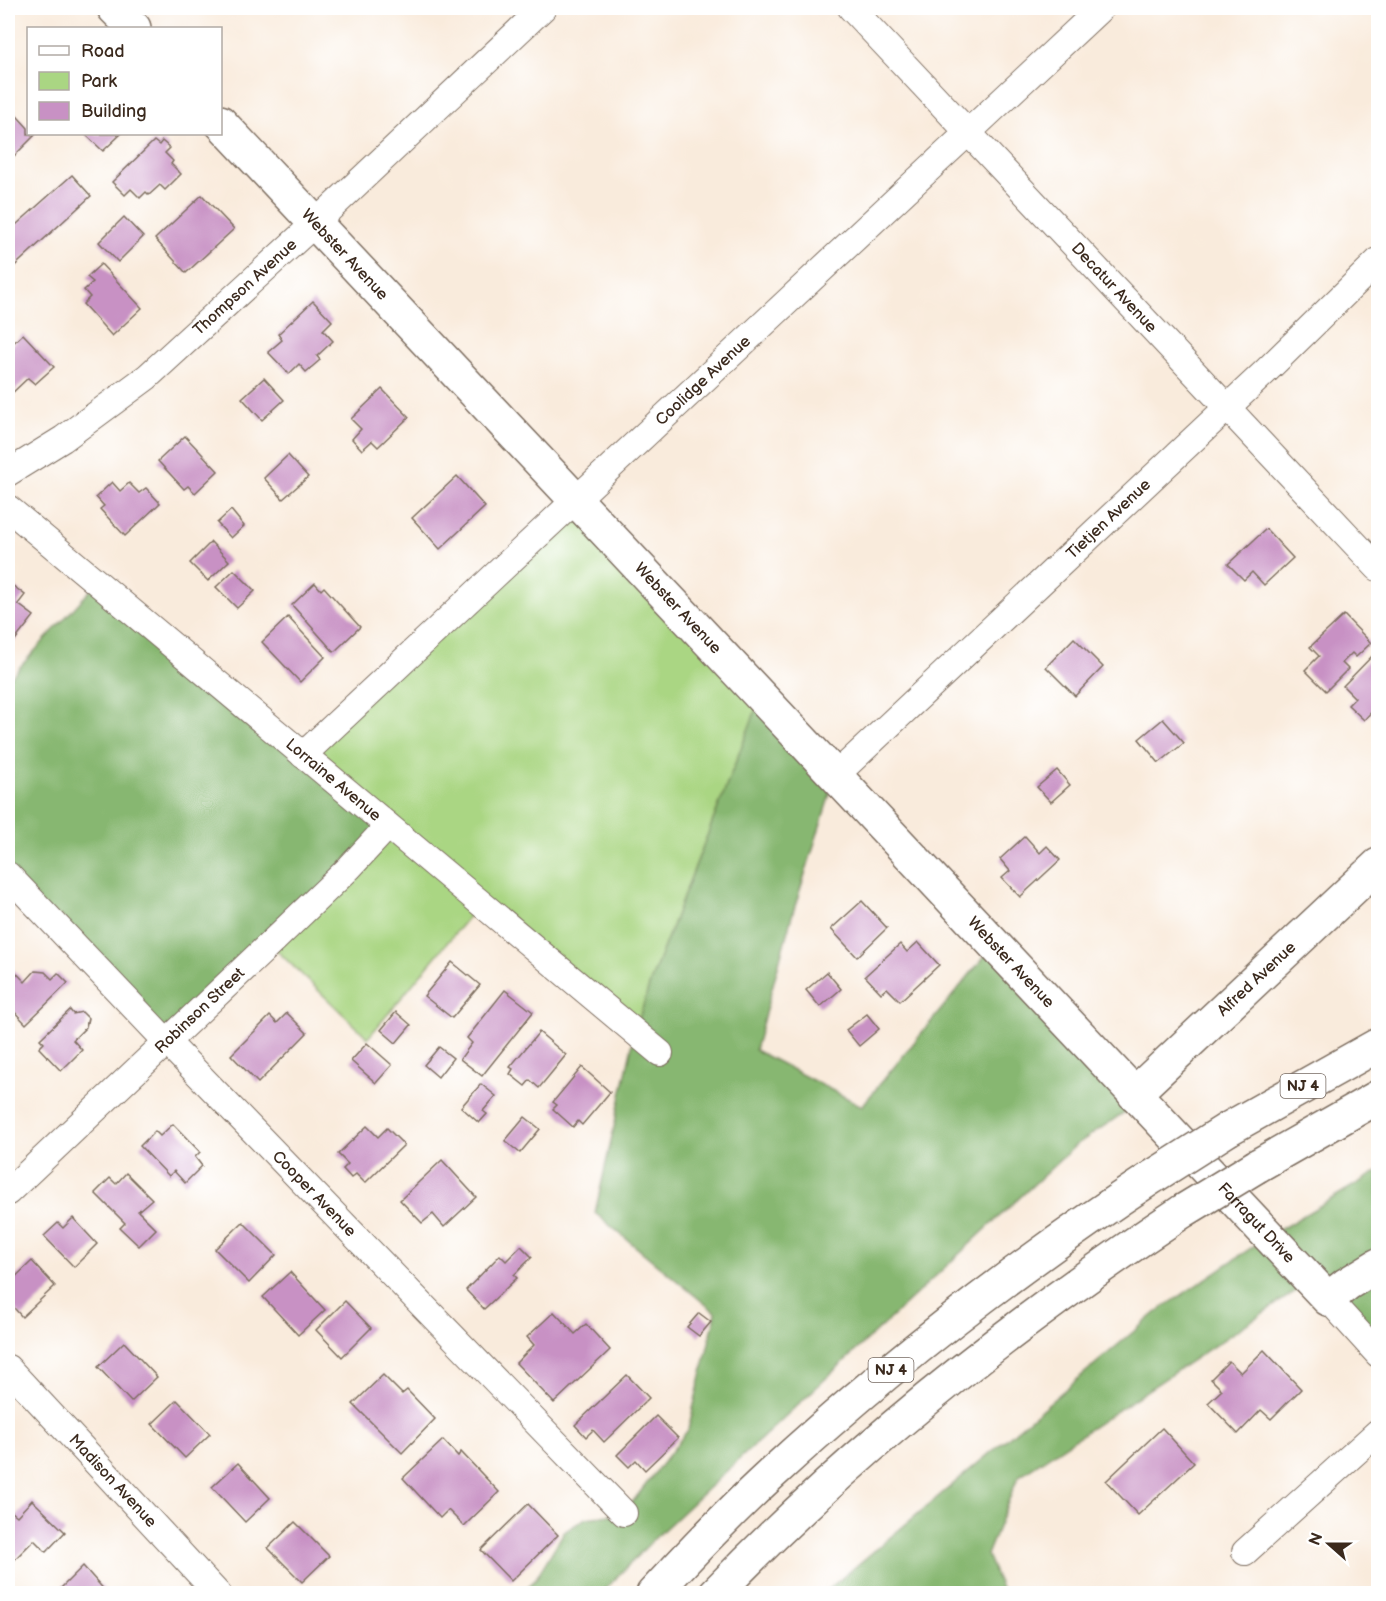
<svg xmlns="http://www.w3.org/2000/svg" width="1386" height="1601" viewBox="0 0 1386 1601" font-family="'Balsamiq Sans',sans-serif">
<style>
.green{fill:#aad683;stroke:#728050;stroke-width:1.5}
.forest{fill:#87b771;stroke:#617048;stroke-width:1.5}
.building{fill:#c891c4}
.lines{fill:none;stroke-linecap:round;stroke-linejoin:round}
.minor-casing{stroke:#7e6e60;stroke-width:28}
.tertiary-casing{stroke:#7e6e60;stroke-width:36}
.trunk-casing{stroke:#7e6e60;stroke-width:36}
.minor{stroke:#fff;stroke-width:26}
.tertiary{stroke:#fff;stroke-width:33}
.trunk{stroke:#fff;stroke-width:33}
.trunk-bridge-casing{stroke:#7e6e60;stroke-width:36;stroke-linecap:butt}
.trunk-bridge{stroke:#fff;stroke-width:33}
.labels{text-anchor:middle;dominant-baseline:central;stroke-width:6;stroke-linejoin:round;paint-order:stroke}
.shield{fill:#fff;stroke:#766a62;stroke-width:1.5}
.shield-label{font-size:15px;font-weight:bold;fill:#3b2a1e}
.street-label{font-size:16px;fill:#3b2a1e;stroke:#fff}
</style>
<rect width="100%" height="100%" fill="#fff"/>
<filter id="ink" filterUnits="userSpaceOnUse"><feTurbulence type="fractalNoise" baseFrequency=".0167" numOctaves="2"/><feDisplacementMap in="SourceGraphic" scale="12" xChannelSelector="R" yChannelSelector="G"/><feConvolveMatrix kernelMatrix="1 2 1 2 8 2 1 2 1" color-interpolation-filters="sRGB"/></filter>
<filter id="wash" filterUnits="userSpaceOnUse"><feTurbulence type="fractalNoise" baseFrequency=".008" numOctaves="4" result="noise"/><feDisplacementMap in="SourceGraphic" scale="24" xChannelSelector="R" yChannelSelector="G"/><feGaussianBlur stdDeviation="1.35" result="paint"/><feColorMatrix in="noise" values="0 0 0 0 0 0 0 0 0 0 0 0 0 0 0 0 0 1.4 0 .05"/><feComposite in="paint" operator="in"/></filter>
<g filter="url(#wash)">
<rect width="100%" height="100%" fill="#f9ebdc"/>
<path class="green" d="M575,499L761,697L650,983L635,1032L480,903L368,1038L270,944L303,755Z"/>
<g class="forest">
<path d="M97,583L388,826L167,1042L8,875V680Z"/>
<path d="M761,697L836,775L791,919L755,1050L862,1106L994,945L1141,1101L1076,1145L656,1537L601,1593L520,1594L535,1580L564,1532L586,1518L624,1513L688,1430L716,1313L595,1213L635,1032L650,983Z"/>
<path d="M1378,1171V1354L1311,1281L1018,1477L987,1555L1003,1593L823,1594L1158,1311L1269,1236Z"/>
</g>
<g id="blocks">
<g class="building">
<path d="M8,106L28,128V134L35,135L8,162Z"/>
<path d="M85,134H121L103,151Z"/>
<path d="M154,141L159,145L162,141L170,148L165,153L173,161L171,164L181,174L165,190L160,185L149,195L146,192L140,198L131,189L125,195L112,182Z"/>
<path d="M72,175L91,196L8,272V232Z"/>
<path d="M202,195L234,229L186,273L155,239Z"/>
<path d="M124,217L143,237L118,262L99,242Z"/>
<path d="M101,264L142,308L112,336L83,304L90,297L84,290L93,282L87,277Z"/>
<path d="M313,301L332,321L323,330L333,341L317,356L320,360L306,372L299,364L289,374L268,352L282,340L278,334Z"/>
<path d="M23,334L54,367L35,384L28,378L9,396L8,348Z"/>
<path d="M264,378L284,400L262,420L242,398Z"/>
<path d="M382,389L409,417L378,447L372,441L362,450L352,439L361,429L351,419Z"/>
<path d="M185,436L218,471L195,493L188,486L184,489L158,461Z"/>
<path d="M288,455L308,477L283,499L264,478Z"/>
<path d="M457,476L485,507L440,549L412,518Z"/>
<path d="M112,482L120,491L129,483L139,493L146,488L160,503L125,536L100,509L104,506L96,497Z"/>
<path d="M231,510L244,526L231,538L217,523Z"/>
<path d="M1266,529L1293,558L1264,585L1252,572L1244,580L1228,564Z"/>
<path d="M211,542L229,561L208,581L190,563Z"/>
<path d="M234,570L255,591L237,608L216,587Z"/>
<path d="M8,582L25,595L18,604L34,616L8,649Z"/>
<path d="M315,583L321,590L324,587L360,627L334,652L292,605Z"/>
<path d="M1344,615L1371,643L1356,657L1352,653L1342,663L1348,669L1326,691L1305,670L1319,656L1310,647Z"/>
<path d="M288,617L325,657L300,682L262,642Z"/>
<path d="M1074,638L1103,667L1075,696L1046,667Z"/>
<path d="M1378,650V705L1364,720L1348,705L1355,698L1343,686Z"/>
<path d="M1163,719L1184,743L1159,763L1139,739Z"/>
<path d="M1057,770L1070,785L1051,802L1037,787Z"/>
<path d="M1025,836L1040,853L1047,846L1060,860L1020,897L1002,878L1010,871L1000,859Z"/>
<path d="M862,901L887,928L857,957L831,929Z"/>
<path d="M918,942L939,965L900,1001L887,988L881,993L865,976L900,944L907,952Z"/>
<path d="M452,962L480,985L452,1018L424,996Z"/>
<path d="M8,964L25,982L35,971L45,972L52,979L58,973L68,983L26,1024L8,1005Z"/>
<path d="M827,972L841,989L820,1007L806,990Z"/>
<path d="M505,990L533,1012L482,1076L460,1059L472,1043L467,1038Z"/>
<path d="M70,1010L73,1014L82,1012L88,1018L86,1027L73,1040L82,1050L61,1071L39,1048L44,1043L40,1039Z"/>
<path d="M396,1012L411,1025L396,1043L381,1030Z"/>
<path d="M287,1013L307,1033L258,1083L231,1055L270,1016L277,1023Z"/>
<path d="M867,1014L879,1029L859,1046L846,1030Z"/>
<path d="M539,1032L566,1055L539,1088L530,1080L525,1086L510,1074L513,1069L510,1067Z"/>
<path d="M367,1043L392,1065L376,1083L351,1061Z"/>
<path d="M439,1047L453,1058L438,1077L424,1065Z"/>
<path d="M582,1067L610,1092L582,1125L578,1121L573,1127L553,1109L557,1105L553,1102Z"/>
<path d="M481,1084L496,1096L483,1111L487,1114L479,1123L461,1107Z"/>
<path d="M525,1117L540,1129L520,1153L505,1141Z"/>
<path d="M173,1124L200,1152L195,1157L202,1166L185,1183L174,1171L169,1176L140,1146L155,1131L160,1136Z"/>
<path d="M367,1126L378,1137L387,1128L404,1145L365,1183L356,1174L351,1178L343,1169L348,1164L338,1154Z"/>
<path d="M442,1160L476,1197L444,1227L433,1214L422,1223L400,1200Z"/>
<path d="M126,1173L152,1199L138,1211L156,1229L139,1246L120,1228L125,1223L95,1193L110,1178L116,1184Z"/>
<path d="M73,1218L97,1244L74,1267L44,1236L58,1223L63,1228Z"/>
<path d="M243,1222L276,1255L249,1283L215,1249Z"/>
<path d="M521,1246L532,1257L514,1275L517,1278L484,1309L466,1290L500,1255L506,1261Z"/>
<path d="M32,1261L55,1286L22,1317L8,1301V1284Z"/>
<path d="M290,1272L325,1310L298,1335L263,1297Z"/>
<path d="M345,1301L371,1328L342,1357L316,1330Z"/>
<path d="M554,1312L575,1334L586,1324L610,1350L554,1403L516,1363L534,1345L527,1337Z"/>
<path d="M699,1313L711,1322L699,1336L687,1327Z"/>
<path d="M124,1342L157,1377L131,1402L98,1367Z"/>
<path d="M1264,1350L1301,1389L1271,1419L1261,1410L1238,1434L1208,1403L1222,1390L1211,1379L1229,1361L1241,1373Z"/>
<path d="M383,1375L402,1394L407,1390L435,1419L402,1453L353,1404Z"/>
<path d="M627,1375L649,1398L604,1442L593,1430L586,1437L575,1425Z"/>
<path d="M177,1400L210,1434L185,1458L152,1424Z"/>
<path d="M656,1416L678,1438L645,1470L636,1460L629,1467L617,1455Z"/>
<path d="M1162,1428L1194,1463L1138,1515L1106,1481Z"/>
<path d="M443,1440L458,1456L461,1452L499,1492L464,1526L448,1510L440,1518L403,1478Z"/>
<path d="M238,1463L270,1498L245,1522L212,1487Z"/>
<path d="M32,1500L65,1532L46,1552L34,1540L11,1563L8,1559V1517L12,1512L17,1516Z"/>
<path d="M528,1504L558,1535L511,1581L481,1550Z"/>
<path d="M295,1522L329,1556L302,1582L268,1548Z"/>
<path d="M83,1566L108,1594H55Z"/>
</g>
</g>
</g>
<g filter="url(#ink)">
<use href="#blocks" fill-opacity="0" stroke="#7e6e60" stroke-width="1.5"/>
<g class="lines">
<defs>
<g id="minor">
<path id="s1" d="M851,8L1378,568"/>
<path id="s2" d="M8,473L63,439L147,377L314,224L543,8"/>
<path id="s3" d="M8,508L660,1053"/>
<path id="s4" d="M303,755L1101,8"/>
<path id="s5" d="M836,775L1265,372L1378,261"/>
<path id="s6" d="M8,875L167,1042L624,1513"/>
<path id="s7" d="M8,1192L270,944L349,868L388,826"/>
<path d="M1328,1299L1378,1354"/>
<path id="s8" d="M8,1368L218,1594"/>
<path d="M1245,1552L1378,1432"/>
</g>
<g id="tertiary">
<path d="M114,8L134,28"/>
<path id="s9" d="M220,122L1328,1299L1347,1284L1378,1265"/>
<path id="s10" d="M1134,1094L1378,865"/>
</g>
<g id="trunk">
<path d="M1228,1129L1378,1045"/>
<path d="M1257,1166L1378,1097"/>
<path d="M653,1594C690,1554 728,1514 768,1477C888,1366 1017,1266 1154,1176"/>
<path d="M715,1594C856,1447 1014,1323 1183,1211"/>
</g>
</defs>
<use href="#minor" class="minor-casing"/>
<use href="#tertiary" class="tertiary-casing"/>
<use href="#trunk" class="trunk-casing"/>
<use href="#minor" class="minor"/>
<use href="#tertiary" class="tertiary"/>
<use href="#trunk" class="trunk"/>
<defs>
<g id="trunk-bridge">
<path d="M1154,1176L1228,1129"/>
<path d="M1183,1211L1257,1166"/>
</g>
</defs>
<use href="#trunk-bridge" class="trunk-bridge-casing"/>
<use href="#trunk-bridge" class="trunk-bridge"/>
</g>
</g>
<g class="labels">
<g class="shield">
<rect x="1280.5" y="1074" width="45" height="24" rx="4.5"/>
<rect x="868.5" y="1358" width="45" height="24" rx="4.5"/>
</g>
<g class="shield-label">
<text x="1303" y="1086">NJ 4</text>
<text x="891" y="1370">NJ 4</text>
</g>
<g class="street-label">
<text stroke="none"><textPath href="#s9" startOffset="182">Webster Avenue</textPath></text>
<text stroke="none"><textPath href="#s2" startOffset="302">Thompson Avenue</textPath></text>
<text stroke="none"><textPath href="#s1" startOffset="384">Decatur Avenue</textPath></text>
<text stroke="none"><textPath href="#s4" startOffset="548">Coolidge Avenue</textPath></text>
<text stroke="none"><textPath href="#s5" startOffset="374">Tietjen Avenue</textPath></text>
<text stroke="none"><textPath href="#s9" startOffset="668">Webster Avenue</textPath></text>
<text stroke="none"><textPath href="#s3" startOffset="424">Lorraine Avenue</textPath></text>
<text stroke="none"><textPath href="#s9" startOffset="1154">Webster Avenue</textPath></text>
<text stroke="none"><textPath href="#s10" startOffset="168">Alfred Avenue</textPath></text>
<text stroke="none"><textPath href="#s7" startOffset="264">Robinson Street</textPath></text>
<text stroke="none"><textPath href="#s6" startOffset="442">Cooper Avenue</textPath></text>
<text stroke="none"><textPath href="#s9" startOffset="1512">Farragut Drive</textPath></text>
<text stroke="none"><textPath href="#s8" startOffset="154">Madison Avenue</textPath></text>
</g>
</g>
<rect width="1386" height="1601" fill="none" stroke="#fff" stroke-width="30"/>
<rect x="27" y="27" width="195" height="108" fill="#ffffff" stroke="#b1aaa5" stroke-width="1.5"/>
<rect x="39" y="46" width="30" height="9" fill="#ffffff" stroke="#b1aaa5" stroke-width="1.5"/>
<text x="81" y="57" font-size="18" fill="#3b2a1e">Road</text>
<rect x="39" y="72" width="30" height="18" fill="#aad683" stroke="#b1aaa5" stroke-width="1.5"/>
<text x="81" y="87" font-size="18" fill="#3b2a1e">Park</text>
<rect x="39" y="102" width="30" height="18" fill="#c891c4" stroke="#b1aaa5" stroke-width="1.5"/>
<text x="81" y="117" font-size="18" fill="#3b2a1e">Building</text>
<g transform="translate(1329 1544) rotate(291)" stroke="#ffffff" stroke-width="4.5" paint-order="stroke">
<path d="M0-4.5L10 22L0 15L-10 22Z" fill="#3b2a1e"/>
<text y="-9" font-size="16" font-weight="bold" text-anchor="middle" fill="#3b2a1e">N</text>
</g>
</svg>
